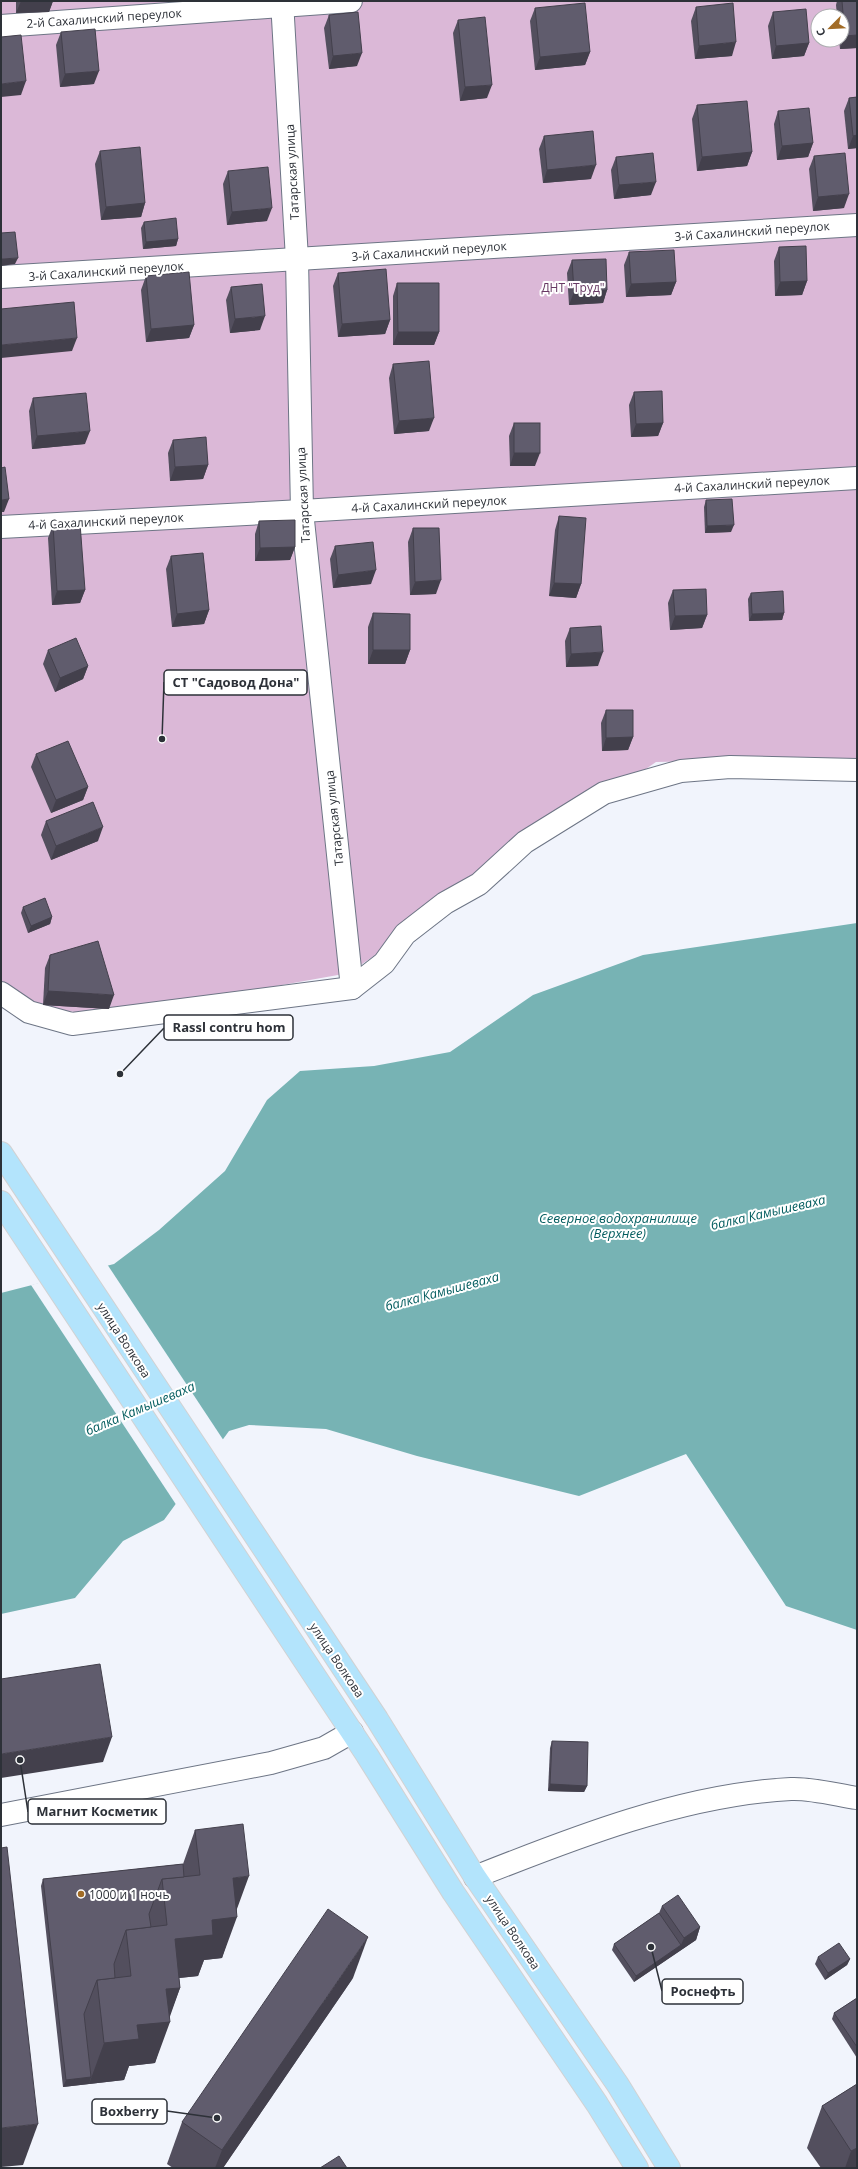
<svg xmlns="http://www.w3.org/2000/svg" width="858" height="2169" viewBox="0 0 858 2169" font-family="'Open Sans',sans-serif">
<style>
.green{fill:#dbb8d7;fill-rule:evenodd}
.water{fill:#77b3b4}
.pier{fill:#f1f4fc}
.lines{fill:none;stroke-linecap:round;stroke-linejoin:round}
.minor-casing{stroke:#6d7585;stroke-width:24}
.major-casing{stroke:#d1d2d3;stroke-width:24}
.minor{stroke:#fff;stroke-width:22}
.major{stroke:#b3e4fc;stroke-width:22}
.wall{fill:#534f5e}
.shaded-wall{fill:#43404c}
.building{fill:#605c6d;stroke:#43404c}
.poi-dot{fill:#a26c26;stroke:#fff;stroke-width:1.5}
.labels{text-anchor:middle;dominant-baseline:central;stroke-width:4;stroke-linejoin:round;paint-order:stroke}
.street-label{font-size:12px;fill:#2d3138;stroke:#fff}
.park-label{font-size:12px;fill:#683964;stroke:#fff}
.poi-label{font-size:12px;fill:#2d3138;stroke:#fff;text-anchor:start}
.water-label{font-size:13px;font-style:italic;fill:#055e60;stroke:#fff}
.leader{fill:none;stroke:#2d3138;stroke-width:1.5}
.callout-dot{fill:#2d3138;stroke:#fff;stroke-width:1.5}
.callout{fill:#fff;stroke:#2d3138;stroke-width:1.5}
.callout-label{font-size:13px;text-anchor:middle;font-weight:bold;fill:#2d3138}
</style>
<rect width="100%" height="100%" fill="#f1f4fc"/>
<path class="green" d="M1,1H857V758L656,762L349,973L108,1016L1,1003ZM818,16H842V40H818Z"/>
<path class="water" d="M857,923V1630L786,1606L686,1454L579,1496L417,1456L326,1429L249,1425L229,1431L164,1520L123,1541L75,1598L1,1614V1293L114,1264L159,1230L225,1171L267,1100L300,1071L374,1066L450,1052L533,995L643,955Z"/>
<path class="pier" d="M107,1264L224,1441L177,1506L31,1285Z"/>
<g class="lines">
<defs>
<g id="minor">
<path d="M282,1L297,259L302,511L352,988"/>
<path d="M1,26L351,1"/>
<path d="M1,277L857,225"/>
<path d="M1,527L302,511L857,478"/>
<path d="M1,993L29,1012L72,1024L352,988L384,963L405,934L445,903L479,884L525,842L604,793L681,771L730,767L857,770"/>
<path d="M1,1815L271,1763L324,1748L352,1732"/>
<path d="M475,1877C573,1838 685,1794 791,1789C811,1788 837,1795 857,1798"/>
</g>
<g id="major">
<path d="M1,1153L377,1719L475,1877L618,2085L669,2168"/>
<path d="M1,1202L367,1755L453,1892L597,2104L637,2168"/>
</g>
</defs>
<use href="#minor" class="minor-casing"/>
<use href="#major" class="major-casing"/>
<use href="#minor" class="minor"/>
<use href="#major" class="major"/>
</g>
<g class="wall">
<path d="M16,1H53L49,12L16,13Z"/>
<path d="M837,1H857V48L840,49L839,40H842V16H837L836,5Z"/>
<path d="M696,7L732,56L695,59L691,21Z"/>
<path d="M535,8L590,52L585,65L535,70L530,21Z"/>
<path d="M773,12L809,43L804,56L772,59L768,26Z"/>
<path d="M329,15L357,66L329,69L324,28Z"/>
<path d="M458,20L487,98L460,101L453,33Z"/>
<path d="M61,32L94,84L60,87L56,45Z"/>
<path d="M857,97V148L848,149L844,111L849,98Z"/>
<path d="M697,105L752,152L747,166L697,171L692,119Z"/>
<path d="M778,111L813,143L808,157L777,160L774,124Z"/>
<path d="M544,136L591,179L543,183L539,149Z"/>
<path d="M100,151L145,203L141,217L101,220L95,164Z"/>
<path d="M814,156L844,208L813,211L809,169Z"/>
<path d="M616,157L651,195L614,199L611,170Z"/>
<path d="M228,171L267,221L227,225L223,184Z"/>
<path d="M144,222L178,239L176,246L143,249L141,228Z"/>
<path d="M779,247L807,281L802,295L775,296L774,261Z"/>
<path d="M629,252L676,282L671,295L626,297L624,265Z"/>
<path d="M572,260L607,290L603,303L569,305L567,273Z"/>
<path d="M338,273L390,320L385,334L338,337L333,286Z"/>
<path d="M146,276L194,325L189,338L146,342L141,290Z"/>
<path d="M397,283L439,332L434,345H393V296Z"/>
<path d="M231,287L260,330L230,333L226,300Z"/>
<path d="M393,364L429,431L394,434L389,378Z"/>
<path d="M634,392L663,423L658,436L631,437L629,405Z"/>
<path d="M33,398L85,444L32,449L29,411Z"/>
<path d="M514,423L535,466H510L509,436Z"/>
<path d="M173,440L208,465L203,479L170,481L168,453Z"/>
<path d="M706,500L731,532L705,533L704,507Z"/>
<path d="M559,516L581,584L576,598L549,596L555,530Z"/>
<path d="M259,521L295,547L290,560L255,561V534Z"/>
<path d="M53,525L85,590L80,603L52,605L48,538Z"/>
<path d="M413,528L436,594L410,595L408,542Z"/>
<path d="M335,546L371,584L333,588L330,559Z"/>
<path d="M171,556L209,610L204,624L172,627L166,569Z"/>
<path d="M673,590L707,615L702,628L670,630L668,603Z"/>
<path d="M751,593L784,613L782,620L749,621L748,599Z"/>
<path d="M373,613L410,650L405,664H368V627Z"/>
<path d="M570,628L598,666L566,667L565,641Z"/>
<path d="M48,650L88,666L83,679L55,692L43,664Z"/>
<path d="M606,710L633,737L628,750L602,751L601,723Z"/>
<path d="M36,754L88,787L83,800L51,813L31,767Z"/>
<path d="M46,821L98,841L51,860L41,835Z"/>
<path d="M23,907L52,917L50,924L28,933L21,913Z"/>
<path d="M50,955L109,1009L43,1005L45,968Z"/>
<path d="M552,1741L587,1786L584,1792L548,1791L550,1748Z"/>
<path d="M195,1830L237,1911L222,1958L204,1960L198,1976L179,1978L180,1988L169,2017L155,2063L129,2066L124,2080L63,2087L41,1886L43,1879L183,1864Z"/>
<path d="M662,1906L700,1927L696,1940L634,1982L612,1950L614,1944L659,1913Z"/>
<path d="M818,1957L850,1959L847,1965L825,1980L815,1964Z"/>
<path d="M353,1978L223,2168H173L167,2164L182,2122Z"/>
<path d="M857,1998V2058L832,2019L834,2013Z"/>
<path d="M857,2084V2168H821L807,2148L822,2106Z"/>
</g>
<g class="shaded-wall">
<path d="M21,1H53L49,12L16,13Z"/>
<path d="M857,35V48L840,49L845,36Z"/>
<path d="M736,42L732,56L695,59L699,46Z"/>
<path d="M809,43L804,56L772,59L776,46Z"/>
<path d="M590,52L585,65L535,70L540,57Z"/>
<path d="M362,53L357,66L329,69L333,56Z"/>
<path d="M99,71L94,84L60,87L65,74Z"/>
<path d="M26,81L21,95L1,97V84Z"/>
<path d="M492,85L487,98L460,101L465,87Z"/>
<path d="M857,135V148L848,149L853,136Z"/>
<path d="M813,143L808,157L777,160L782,146Z"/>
<path d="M752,152L747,166L697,171L702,157Z"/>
<path d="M596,165L591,179L543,183L547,170Z"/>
<path d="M656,182L651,195L614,199L619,185Z"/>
<path d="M849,194L844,208L813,211L818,197Z"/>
<path d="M145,203L141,217L101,220L106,207Z"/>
<path d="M272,208L267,221L227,225L232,212Z"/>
<path d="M178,239L176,246L143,249L146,242Z"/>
<path d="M18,258L15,264L1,266V259Z"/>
<path d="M807,281L802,295L775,296L780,282Z"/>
<path d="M676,282L671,295L626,297L631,284Z"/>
<path d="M607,290L603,303L569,305L574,292Z"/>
<path d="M265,316L260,330L230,333L235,319Z"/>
<path d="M390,320L385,334L338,337L342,324Z"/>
<path d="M194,325L189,338L146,342L151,329Z"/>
<path d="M398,332H439L434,345H393Z"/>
<path d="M77,338L72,351L1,358V345Z"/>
<path d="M434,418L429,431L394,434L399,421Z"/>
<path d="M663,423L658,436L631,437L636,424Z"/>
<path d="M90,431L85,444L32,449L37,436Z"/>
<path d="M514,453H540L535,466H510Z"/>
<path d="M208,465L203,479L170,481L175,467Z"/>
<path d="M9,499L4,512H1V500Z"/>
<path d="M734,525L731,532L705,533L707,526Z"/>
<path d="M295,547L290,560L255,561L260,548Z"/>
<path d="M376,570L371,584L333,588L338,575Z"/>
<path d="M441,580L436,594L410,595L415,582Z"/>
<path d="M554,583L581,584L576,598L549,596Z"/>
<path d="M85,590L80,603L52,605L57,591Z"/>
<path d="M209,610L204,624L172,627L177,614Z"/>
<path d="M784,613L782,620L749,621L752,614Z"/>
<path d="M707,615L702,628L670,630L675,616Z"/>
<path d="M373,650H410L405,664H368Z"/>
<path d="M603,652L598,666L566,667L571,654Z"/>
<path d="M88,666L83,679L55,692L60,678Z"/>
<path d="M633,737L628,750L602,751L606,738Z"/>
<path d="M88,787L83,800L51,813L56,800Z"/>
<path d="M103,827L98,841L51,860L56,846Z"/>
<path d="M52,917L50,924L28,933L31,926Z"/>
<path d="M48,991L114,995L109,1009L43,1005Z"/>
<path d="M112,1737L103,1762L1,1778V1754Z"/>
<path d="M550,1784L587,1786L584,1792L548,1791Z"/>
<path d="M249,1876L234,1917H237L222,1958L204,1960L198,1976L160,1980L175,1939L212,1920L233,1878Z"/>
<path d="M700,1927L696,1940L634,1982L636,1976L681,1945L684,1938Z"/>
<path d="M368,1937L353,1978L223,2168H215L222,2150Z"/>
<path d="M850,1959L847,1965L825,1980L828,1973Z"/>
<path d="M180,1988L168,2022H170L155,2063L129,2066L124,2080L89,2084L104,2043L137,2025L166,1989Z"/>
<path d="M91,2077L89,2084L63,2087L66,2080Z"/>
<path d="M38,2124L23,2165L1,2167V2128Z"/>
<path d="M857,2148V2168H845L851,2151Z"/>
</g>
<g class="building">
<path d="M842,1H857V35L845,36Z"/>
<path d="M585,3L590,52L540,57L535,8Z"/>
<path d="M733,3L736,42L699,46L696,7Z"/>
<path d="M806,9L809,43L776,46L773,12Z"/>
<path d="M358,12L362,53L333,56L329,15Z"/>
<path d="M485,17L492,85L465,87L458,20Z"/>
<path d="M95,29L99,71L65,74L61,32Z"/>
<path d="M21,35L26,81L1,84V37Z"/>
<path d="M857,97V135L853,136L849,98Z"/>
<path d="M747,101L752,152L702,157L697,105Z"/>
<path d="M809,108L813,143L782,146L778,111Z"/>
<path d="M593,131L596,165L547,170L544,136Z"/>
<path d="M140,147L145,203L106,207L100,151Z"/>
<path d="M653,153L656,182L619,185L616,157Z"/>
<path d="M845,153L849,194L818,197L814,156Z"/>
<path d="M268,167L272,208L232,212L228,171Z"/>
<path d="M176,218L178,239L146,242L144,222Z"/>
<path d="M15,232L18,258L1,259V233Z"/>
<path d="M806,246L807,281L780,282L779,247Z"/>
<path d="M674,250L676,282L631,284L629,252Z"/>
<path d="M606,259L607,290L574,292L572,260Z"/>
<path d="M386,269L390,320L342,324L338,273Z"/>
<path d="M189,272L194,325L151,329L146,276Z"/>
<path d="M397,283H439V332H398Z"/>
<path d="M262,284L265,316L235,319L231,287Z"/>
<path d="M74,302L77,338L1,345V309Z"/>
<path d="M429,361L434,418L399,421L393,364Z"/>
<path d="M662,391L663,423L636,424L634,392Z"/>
<path d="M86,393L90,431L37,436L33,398Z"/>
<rect x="514" y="423" width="26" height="30"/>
<path d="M206,437L208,465L175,467L173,440Z"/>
<path d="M5,467L9,499L1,500V468Z"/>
<path d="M732,499L734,525L707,526L706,500Z"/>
<path d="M559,516L586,518L581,584L554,583Z"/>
<path d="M295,520V547L260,548L259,521Z"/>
<path d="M80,523L85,590L57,591L53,525Z"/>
<path d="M413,528H439L441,580L415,582Z"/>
<path d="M373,542L376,570L338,575L335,546Z"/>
<path d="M203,553L209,610L177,614L171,556Z"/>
<path d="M706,589L707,615L675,616L673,590Z"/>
<path d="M783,591L784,613L752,614L751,593Z"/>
<path d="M373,613L410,614V650H373Z"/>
<path d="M601,626L603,652L571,654L570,628Z"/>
<path d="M76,638L88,666L60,678L48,650Z"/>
<path d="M606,710H633V737L606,738Z"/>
<path d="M68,741L88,787L56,800L36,754Z"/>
<path d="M93,802L103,827L56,846L46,821Z"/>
<path d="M45,898L52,917L31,926L23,907Z"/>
<path d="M98,941L114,995L48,991L50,955Z"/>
<path d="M100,1664L112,1737L1,1754V1679Z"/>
<path d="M552,1741L588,1742L587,1786L550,1784Z"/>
<path d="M243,1824L249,1876L233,1878L237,1917L212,1920L213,1935L175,1939L180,1988L166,1989L170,2022L137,2025L139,2039L104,2043L97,1980L131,1976L126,1930L167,1925L162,1879L200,1875L195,1830Z"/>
<path d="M7,1847L38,2124L1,2128V1848Z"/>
<path d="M183,1864L184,1877L162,1879L149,1914L151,1927L126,1930L114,1964L115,1978L97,1980L84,2014L91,2077L66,2080L43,1879Z"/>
<path d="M678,1895L700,1927L684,1938L662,1906Z"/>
<path d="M328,1909L368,1937L222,2150L182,2122Z"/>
<path d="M659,1913L681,1945L636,1976L614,1944Z"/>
<path d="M839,1943L850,1959L828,1973L818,1957Z"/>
<path d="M857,1998V2047L834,2013Z"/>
<path d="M857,2084V2148L851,2151L822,2106Z"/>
<path d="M339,2156L347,2168H320Z"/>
</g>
<circle class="poi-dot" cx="81" cy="1894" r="4"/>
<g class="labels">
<g class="street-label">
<text transform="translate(104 18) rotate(-4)">2-й Сахалинский переулок</text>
<text transform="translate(292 172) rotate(-93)">Татарская улица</text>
<text transform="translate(752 231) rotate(-4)">3-й Сахалинский переулок</text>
<text transform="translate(429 251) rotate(-4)">3-й Сахалинский переулок</text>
<text transform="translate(106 271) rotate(-4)">3-й Сахалинский переулок</text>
<text transform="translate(752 484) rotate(-3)">4-й Сахалинский переулок</text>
<text transform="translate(303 495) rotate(-93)">Татарская улица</text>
<text transform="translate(429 504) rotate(-3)">4-й Сахалинский переулок</text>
<text transform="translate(106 521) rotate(-3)">4-й Сахалинский переулок</text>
<text transform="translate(334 818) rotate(-96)">Татарская улица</text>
<text transform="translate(124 1340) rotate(57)">улица Волкова</text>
<text transform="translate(337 1660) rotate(56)">улица Волкова</text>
<text transform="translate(513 1932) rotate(56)">улица Волкова</text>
</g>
<g class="park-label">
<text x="573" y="287">ДНТ "Труд"</text>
</g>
<g class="poi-label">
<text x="89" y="1894">1000 и 1 ночь</text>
</g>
<g class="water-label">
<text transform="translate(768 1212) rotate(-13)">балка Камышеваха</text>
<text x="618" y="1218">Северное водохранилище<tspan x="618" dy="15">(Верхнее)</tspan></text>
<text transform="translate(442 1291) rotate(-15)">балка Камышеваха</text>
<text transform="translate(140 1408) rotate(-23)">балка Камышеваха</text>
</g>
</g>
<path class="leader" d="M162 739L164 682M120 1074L164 1028M20 1760L28 1812M651 1947L662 1991M217 2118L167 2111"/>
<g class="callout-dot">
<circle cx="162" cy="739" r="4"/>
<circle cx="120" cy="1074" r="4"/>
<circle cx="20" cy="1760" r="4"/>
<circle cx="651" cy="1947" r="4"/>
<circle cx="217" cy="2118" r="4"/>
</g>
<g class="callout">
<rect x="164" y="670" width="143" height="25" rx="4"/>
<rect x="164" y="1015" width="129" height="25" rx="4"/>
<rect x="28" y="1799" width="138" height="25" rx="4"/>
<rect x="662" y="1979" width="81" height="25" rx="4"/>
<rect x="92" y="2099" width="75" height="25" rx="4"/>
</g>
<g class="callout-label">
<text x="236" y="687">СТ "Садовод Дона"</text>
<text x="229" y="1032">Rassl contru hom</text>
<text x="97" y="1816">Магнит Косметик</text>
<text x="703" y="1996">Роснефть</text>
<text x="129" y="2116">Boxberry</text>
</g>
<rect width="858" height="2169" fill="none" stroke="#2d3138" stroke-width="4"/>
<g transform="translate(830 28) rotate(246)"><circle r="19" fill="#ffffff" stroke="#abadaf"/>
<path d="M0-3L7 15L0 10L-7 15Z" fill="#a26c26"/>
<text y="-6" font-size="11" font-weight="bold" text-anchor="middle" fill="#2d3138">С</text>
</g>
</svg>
